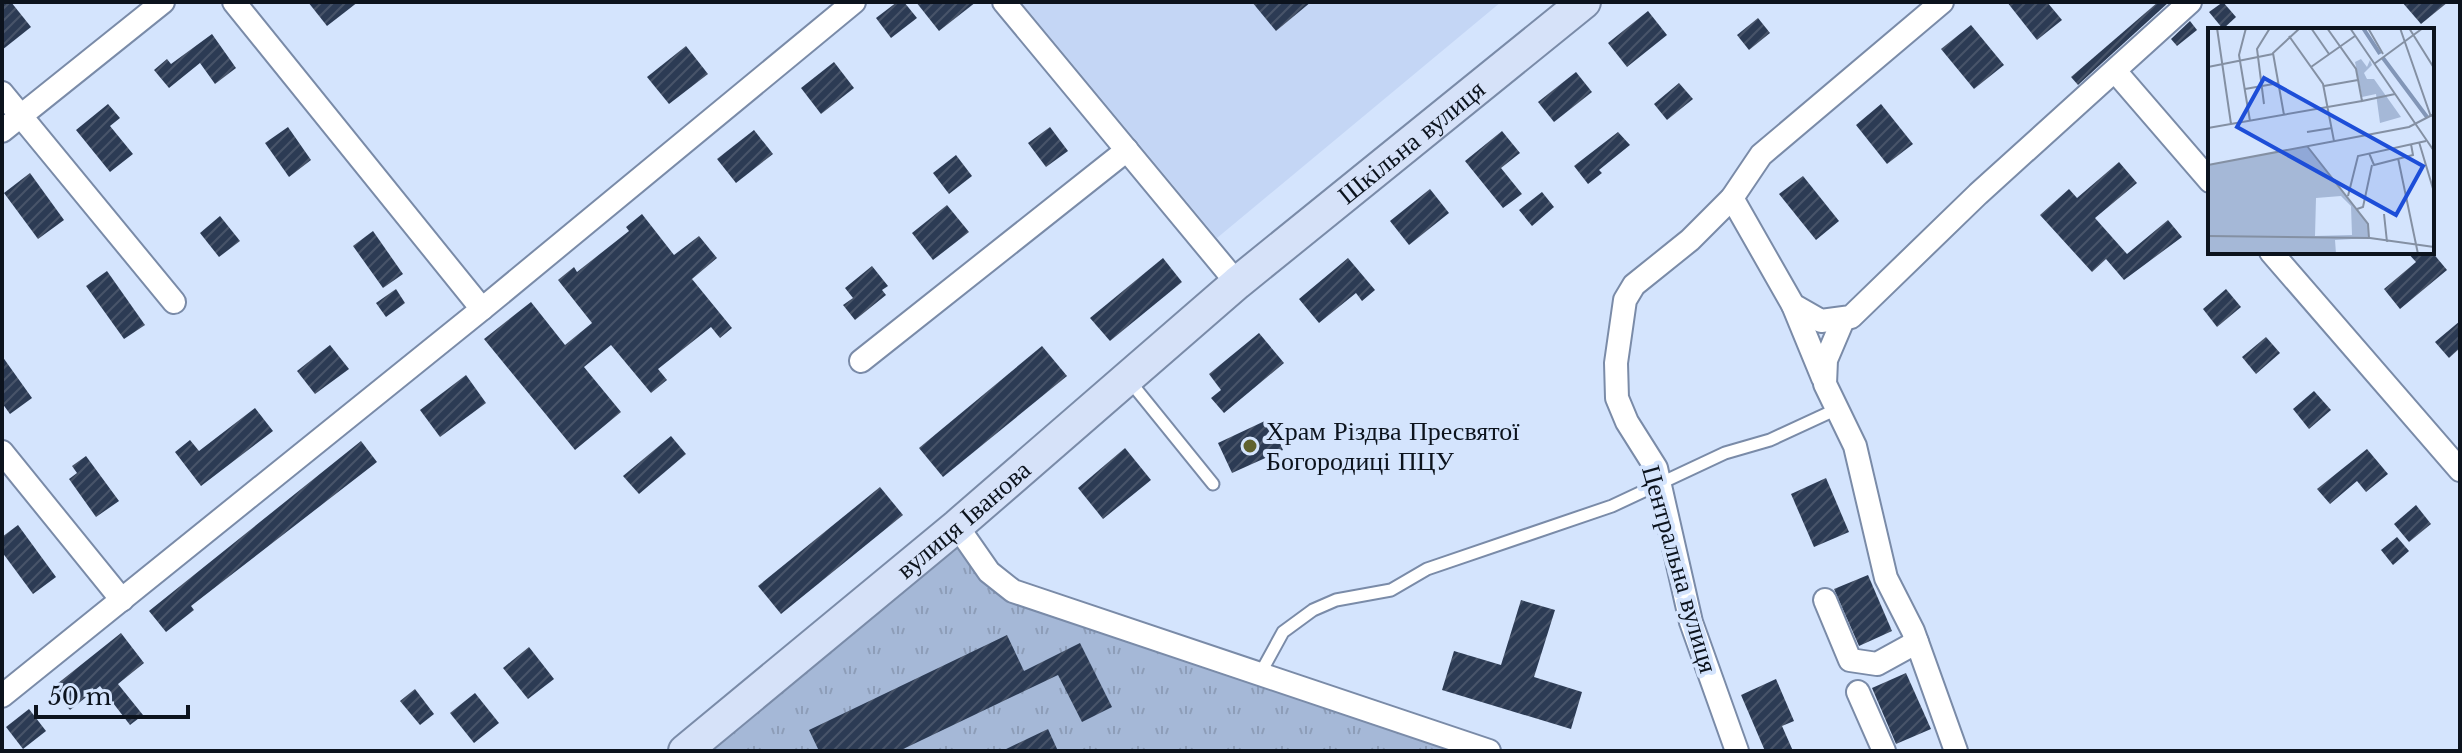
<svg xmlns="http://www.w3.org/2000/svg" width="2462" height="753" viewBox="0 0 2462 753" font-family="'Libre Baskerville',serif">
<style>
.built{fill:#c4d6f5}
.grass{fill:url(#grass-tufts)}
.building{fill:url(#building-hatch)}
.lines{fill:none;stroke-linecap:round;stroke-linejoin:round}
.lane-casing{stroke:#7a8ba8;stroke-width:15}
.street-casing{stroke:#7a8ba8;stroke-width:26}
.secondary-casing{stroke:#7a8ba8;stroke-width:36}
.lane{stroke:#fff;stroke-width:11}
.street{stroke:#fff;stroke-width:22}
.secondary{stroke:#d6e2f9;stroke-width:32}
.poi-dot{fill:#60622f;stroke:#d4e4fd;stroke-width:3}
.labels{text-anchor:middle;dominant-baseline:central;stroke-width:8;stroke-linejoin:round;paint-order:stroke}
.street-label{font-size:26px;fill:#0c131d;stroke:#d4e4fd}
.poi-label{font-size:26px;fill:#0c131d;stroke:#d4e4fd;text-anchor:start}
.inset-river{fill:none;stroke:#8296b7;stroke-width:4}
.inset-road{fill:none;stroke:#8490a3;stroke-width:2}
.view{fill:#1d4ed8;fill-opacity:0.15;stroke:#1d4ed8;stroke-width:4}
.inset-edge{fill:none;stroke:#0c131d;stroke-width:4}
</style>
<defs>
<pattern id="grass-tufts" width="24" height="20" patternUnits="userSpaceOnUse" patternTransform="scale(2)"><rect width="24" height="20" fill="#a5b8d7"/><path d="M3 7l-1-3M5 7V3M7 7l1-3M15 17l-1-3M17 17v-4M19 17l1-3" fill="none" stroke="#8d9db8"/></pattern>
<pattern id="building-hatch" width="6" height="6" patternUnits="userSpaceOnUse" patternTransform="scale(2)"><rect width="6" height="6" fill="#2c3b54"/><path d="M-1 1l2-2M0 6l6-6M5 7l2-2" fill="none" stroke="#485469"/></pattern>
</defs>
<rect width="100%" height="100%" fill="#d4e4fd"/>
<path class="built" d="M1021,2H1501L1217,238Z"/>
<path class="grass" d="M957,526L989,572L1489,751H685Z"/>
<g class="building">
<path d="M2,2H11L31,27L2,50Z"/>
<path d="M308,2H358L327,26Z"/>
<path d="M897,2H904L917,18L891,38L876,18Z"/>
<path d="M916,2H976L939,31Z"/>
<path d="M1252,2H1311L1276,31Z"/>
<path d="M2007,2H2047L2062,20L2037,40Z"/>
<path d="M2158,2H2169L2078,85L2071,77Z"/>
<path d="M2223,2L2236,17L2223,29L2209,12Z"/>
<path d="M2402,2H2448L2421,24Z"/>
<path d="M1648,11L1667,35L1627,67L1608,43Z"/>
<path d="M1758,18L1770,33L1749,50L1737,35Z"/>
<path d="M2190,21L2197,30L2177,46L2171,39Z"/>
<path d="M1971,25L2004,65L1974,89L1941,49Z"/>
<path d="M212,34L236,68L215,84L200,63L169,88L154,70L167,59L171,64Z"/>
<path d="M686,46L708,74L669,104L647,77Z"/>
<path d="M834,62L854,88L821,114L801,88Z"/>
<path d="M1576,72L1592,92L1554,122L1538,102Z"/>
<path d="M1679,83L1693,99L1667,120L1654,104Z"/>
<path d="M108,104L120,118L110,126L133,154L110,172L76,130Z"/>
<path d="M1881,104L1913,144L1887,164L1856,125Z"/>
<path d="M288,127L311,160L289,177L265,143Z"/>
<path d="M1050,127L1068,151L1046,167L1028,143Z"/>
<path d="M754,130L773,154L736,183L717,159Z"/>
<path d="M1502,131L1520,153L1501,168L1522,194L1503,208L1465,161Z"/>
<path d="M1618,132L1630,145L1599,170L1602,173L1588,184L1574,166Z"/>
<path d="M956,155L972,176L949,194L933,173Z"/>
<path d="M2119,162L2137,183L2095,218L2127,254L2168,220L2182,237L2124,280L2106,259L2092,272L2040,215L2069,189L2077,198Z"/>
<path d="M30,173L64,220L38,239L4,193Z"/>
<path d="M1803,176L1839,221L1816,240L1779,194Z"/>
<path d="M1430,189L1449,213L1409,245L1390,221Z"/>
<path d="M1542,192L1554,207L1532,226L1519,210Z"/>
<path d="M947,205L969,232L933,260L912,233Z"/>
<path d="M642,214L674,255L699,236L717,258L692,279L732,328L720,338L711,327L658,369L667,380L651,393L611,345L584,367L621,412L575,450L484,339L531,302L565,345L592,323L558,280L574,267L577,272L629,231L626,227Z"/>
<path d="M220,216L240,241L219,257L200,233Z"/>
<path d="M373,231L403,274L383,288L353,246Z"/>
<path d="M2407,252H2432L2447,270L2400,309L2384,289L2416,262Z"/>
<path d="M1163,258L1182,282L1110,341L1090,318Z"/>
<path d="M1348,258L1375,290L1362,301L1356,293L1319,323L1299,299Z"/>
<path d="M872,266L888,286L882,290L886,295L855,320L843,305L853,298L845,288Z"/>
<path d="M107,271L145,325L124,339L86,286Z"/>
<path d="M396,289L405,303L386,317L376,303Z"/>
<path d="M2226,289L2241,307L2217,327L2203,309Z"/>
<path d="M2460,321V348L2449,358L2435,342Z"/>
<path d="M1259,333L1284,363L1224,413L1211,398L1221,390L1209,374Z"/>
<path d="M2266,337L2280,353L2256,374L2242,357Z"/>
<path d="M330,345L349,369L315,394L297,371Z"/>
<path d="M1042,346L1067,376L943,477L919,448Z"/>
<path d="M2,356L32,398L10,414L2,403Z"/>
<path d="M466,375L486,403L440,437L420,410Z"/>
<path d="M2314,391L2331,410L2309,429L2293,409Z"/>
<path d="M255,408L273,431L201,486L175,452L190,440L199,451Z"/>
<path d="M1269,419L1283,450L1232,473L1218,443Z"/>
<path d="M671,436L686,454L639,494L623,476Z"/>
<path d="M361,441L377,462L191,606L194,610L166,632L149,611Z"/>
<path d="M1125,448L1151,480L1103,519L1078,488Z"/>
<path d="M2367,449L2388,474L2366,492L2357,481L2330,504L2317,489Z"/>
<path d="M86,456L119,501L96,517L69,479L77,473L72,466Z"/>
<path d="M1826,478L1849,532L1814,547L1791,494Z"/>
<path d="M880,487L903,515L781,614L758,586Z"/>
<path d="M2416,505L2431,524L2409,542L2394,524Z"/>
<path d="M18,525L56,577L33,594L2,552V537Z"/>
<path d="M2397,537L2409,551L2393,565L2381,550Z"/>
<path d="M1868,575L1892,631L1859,646L1834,589Z"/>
<path d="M1521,600L1555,610L1534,677L1582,692L1571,729L1442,690L1454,651L1501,665Z"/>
<path d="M121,633L144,663L118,684L143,715L130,725L100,686L70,710L52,688Z"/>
<path d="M1007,635L1024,671L1080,643L1112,707L1082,722L1058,675L899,751H819L809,730Z"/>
<path d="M529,647L554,679L528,699L503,668Z"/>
<path d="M1906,673L1931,729L1896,744L1872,688Z"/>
<path d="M1776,679L1794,721L1782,726L1793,751H1765L1741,695Z"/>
<path d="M415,689L434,714L420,725L400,701Z"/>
<path d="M475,693L499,723L474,743L450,713Z"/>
<path d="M29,709L46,731L23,749L6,727Z"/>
<path d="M1048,729L1058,751H1002Z"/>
</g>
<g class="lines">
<defs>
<g id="lane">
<path d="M1128,379L1213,484"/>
<path d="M1260,674L1283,632L1313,610L1336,600L1391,590L1427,569L1612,506L1725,453L1770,440L1837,409"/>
</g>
<g id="street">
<path d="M234,2L482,309"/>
<path d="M1004,2L1237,283"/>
<path d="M2115,71L2210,181"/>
<path d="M2,93L174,302"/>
<path d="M2,131L163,2"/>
<path d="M1732,198L1793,305L1821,321L1851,317L1978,194L2190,2"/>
<path d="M2271,252L2460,470"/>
<path d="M1793,305L1823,378"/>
<path d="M1843,320L1826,360L1825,384L1855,446L1886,578L1913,631L1956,751"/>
<path d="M861,361L1127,150"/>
<path d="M2,452L122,600"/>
<path d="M957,526L989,572L1013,591L1489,751"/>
<path d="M1825,600L1850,660L1877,664L1917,642"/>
<path d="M1858,692L1884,751"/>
<path d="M2,696L482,309L854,2"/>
<path d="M1737,751L1691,622L1656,468L1627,422L1617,398L1616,363L1625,300L1634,285L1690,240L1732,198L1761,155L1942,2"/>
</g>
<g id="secondary">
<path id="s1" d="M685,751L957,526L1237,283L1584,2"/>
</g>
</defs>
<use href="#lane" class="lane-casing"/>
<use href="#street" class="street-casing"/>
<use href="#secondary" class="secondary-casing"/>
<use href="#lane" class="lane"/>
<use href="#street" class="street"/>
<use href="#secondary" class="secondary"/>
</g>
<circle class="poi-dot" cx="1250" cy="446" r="8"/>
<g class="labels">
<g class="street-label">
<text stroke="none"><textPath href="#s1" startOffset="948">Шкільна вулиця</textPath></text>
<text stroke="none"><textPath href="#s1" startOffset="362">вулиця Іванова</textPath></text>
<text transform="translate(1680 569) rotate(74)">Центральна вулиця</text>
</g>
<g class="poi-label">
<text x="1266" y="431">Храм Різдва Пресвятої<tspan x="1266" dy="30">Богородиці ПЦУ</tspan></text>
</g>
</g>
<g transform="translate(2208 28)">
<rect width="226" height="226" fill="#d4e4fd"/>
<path d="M153,31L159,39L162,32L164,37L156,45L159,51H166L193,89L172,95L168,66L154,69L147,34ZM99,118L160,196L161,210L127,212L128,226H0V137ZM133,168L143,178L144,207L107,208L108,170Z" fill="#a5b8d7" fill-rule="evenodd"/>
<path class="inset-river" d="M155,0L172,26M175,30L219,89"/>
<path class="inset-road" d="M9,0L23,96M38,0L31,27L42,93M103,0L121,26M119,0L148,41L154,73L187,66M142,0L226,123M160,0L175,26M192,0L223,89M201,0L226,40M81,8L115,56L126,113M166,36L215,0M0,39L65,26M103,39L147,8M116,58L150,52M37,61L71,55M56,76L49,21L62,0M76,87L65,25L92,0M0,100L154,73M99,104L124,100M211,114L226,164M99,118L160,196L161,210M161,125L166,137L205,127L203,116M190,130L210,226M0,137L201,99L226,86M140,168L150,128L218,113M149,181L155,179L164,137M176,186L179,214M0,208L162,210L226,219"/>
<path class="view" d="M56,50L215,138L188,187L29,99Z"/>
<rect width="226" height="226" class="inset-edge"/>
</g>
<rect width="2462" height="753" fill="none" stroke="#0c131d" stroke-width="8"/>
<path d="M36 705v12h152v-12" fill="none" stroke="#0c131d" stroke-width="4"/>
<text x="48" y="705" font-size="24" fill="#0c131d" stroke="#d4e4fd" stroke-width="6" paint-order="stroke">50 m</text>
</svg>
